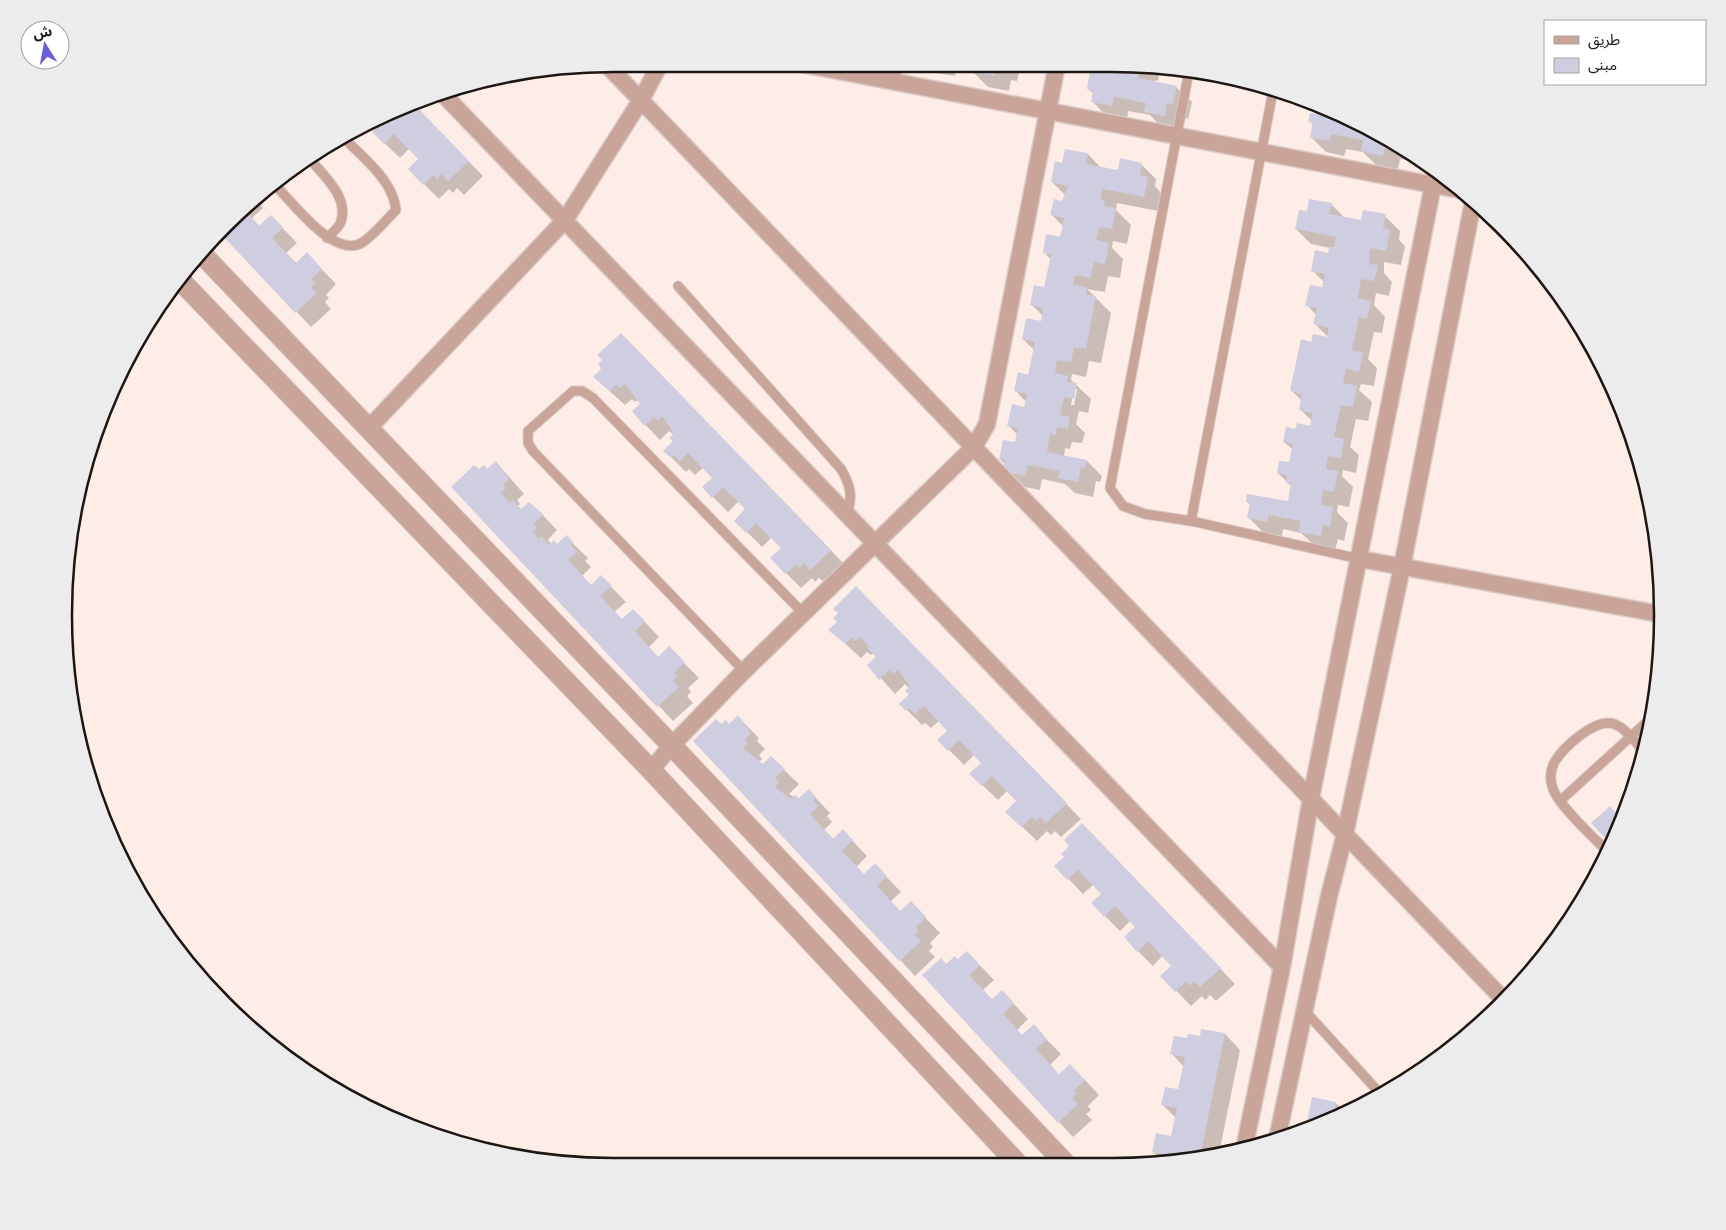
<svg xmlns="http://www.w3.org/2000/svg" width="1726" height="1230" viewBox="0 0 1726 1230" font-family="'Asap Condensed','Noto Sans Arabic',sans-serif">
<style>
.shadow{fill:#0003;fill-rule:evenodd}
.building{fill:#cfcee0}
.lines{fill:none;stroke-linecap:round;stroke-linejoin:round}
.service-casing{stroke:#d9cbc4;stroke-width:11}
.minor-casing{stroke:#d9cbc4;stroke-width:19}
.tertiary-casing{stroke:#d9cbc4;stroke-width:22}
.service{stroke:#c9a498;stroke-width:9}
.minor{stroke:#c9a498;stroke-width:16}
.tertiary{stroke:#c9a498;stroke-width:20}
.rim{fill:none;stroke:#1d1613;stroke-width:2.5}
</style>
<rect width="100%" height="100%" fill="#fdede6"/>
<g class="shadow">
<path d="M928,64H1021L1017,81L1011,80L1009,91L988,87L974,73L956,69L955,76L937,73Z"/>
<path d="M1105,64L1172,70L1171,76L1159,74L1158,81L1155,80L1154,83L1176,87L1192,102L1188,119L1182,117L1180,130L1161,127L1150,115L1128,111L1127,120L1107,117L1092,101L1094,94L1088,89L1106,75L1107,66Z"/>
<path d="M412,103L483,176L464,195L457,188L453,193L449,189L439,199L409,169L420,159L410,148L400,158L373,132L385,121L382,118Z"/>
<path d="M1352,120L1386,137L1408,152L1407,160L1400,159L1398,170L1377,166L1363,152L1346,149L1344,156L1326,152L1311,137L1313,125L1310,121L1351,122Z"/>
<path d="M1088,154L1101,168L1119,171L1141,164L1156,179L1155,186L1162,194L1158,211L1117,203L1116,210L1131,225L1127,244L1113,241L1112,248L1123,259L1120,278L1108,276L1105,292L1087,289L1111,313L1101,363L1089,361L1086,377L1072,374L1071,380L1091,399L1088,413L1079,411L1076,424L1085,433L1082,443L1072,442L1070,449L1065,448L1064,456L1087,461L1102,476L1100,482L1096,481L1093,497L1075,493L1065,484L1042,479L1040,490L1020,486L1005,471L1006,465L1000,459L1016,444L1018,435L1008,425L1025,408L1026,402L1016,391L1029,376L1034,350L1023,339L1042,323L1043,316L1031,304L1045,289L1051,260L1044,252L1060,239L1063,226L1052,215L1062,203L1065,195L1052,182L1063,164ZM1074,389H1077L1074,405H1071Z"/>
<path d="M258,202L263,208L252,218L260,227L271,216L297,243L286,253L297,264L307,254L336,284L326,295L329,298L325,302L331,309L311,327L222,233Z"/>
<path d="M1331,204L1346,219L1362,222L1385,216L1400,231L1399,240L1405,246L1401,265L1384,262V273L1392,282L1389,296L1376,293L1374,305L1385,317L1382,333L1374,332L1368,359L1377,368L1374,386L1361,384L1359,390L1372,402L1368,421L1356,419L1350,447L1359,455L1356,473L1343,470L1342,476L1353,487L1349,507L1338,505L1337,512L1348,523L1344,541L1338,539L1335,550L1315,546L1301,533L1283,529L1282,536L1264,533L1249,518L1251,506L1247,502L1289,503L1292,487L1278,473L1290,464L1293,450L1284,442L1296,430L1311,427L1312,421L1300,409L1302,401L1292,391L1312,343L1329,338L1315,324L1316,315L1307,305L1323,289L1325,283L1313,271L1329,254L1330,248L1311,244L1296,229L1308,213Z"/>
<path d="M636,349L845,565L826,584L819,578L815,582L812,578L801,588L771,558L782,548L772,537L762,547L736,521L747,509L739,501L728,512L703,487L713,478L704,467L695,475L689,469L686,472L665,451L674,441V435L669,431L660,440L633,412L641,404L638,400L635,402L632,399L625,405L594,377Z"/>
<path d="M496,462L524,494L517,500L520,504L517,507L521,511L536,508L557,530L548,540L551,544L557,546L566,537L588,558L585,561L591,567L582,576L592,586L601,577L626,602L614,612L622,621L633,610L659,637L649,647L659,658L669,648L699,678L688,688L691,692L687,696L693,703L673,721L453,487L479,471H488Z"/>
<path d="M871,603L1081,819L1061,837L1055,831L1051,835L1047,831L1037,841L1007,812L1018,801L1008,790L998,800L971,774L983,763L975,754L964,765L939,740L949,731L939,721L931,728L925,723L922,725L901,704L910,695V689L905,684L895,694L869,665L877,657L874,653L871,655L867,652L861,658L830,630Z"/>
<path d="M738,717L759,738L757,741L765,749L759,755L762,759L759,762L763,765L771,758L799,784L789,794L799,800L809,791L830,813L827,816L832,822L824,830L834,840L843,831L867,856L856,867L864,875L875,865L901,892L891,901L901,912L911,903L940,933L930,943L933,947L929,951L935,957L915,976L695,741L721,726L729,725Z"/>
<path d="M1097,840L1235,984L1216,1001L1210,995L1205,1000L1202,996L1191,1006L1162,976L1173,966L1163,955L1153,966L1138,951L1137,927L1131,920L1120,931L1105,916L1103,894L1094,884L1083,894L1056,866Z"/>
<path d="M967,952L994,980L983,990L992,1000L1002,991L1028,1019L1017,1030L1023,1036L1033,1026L1061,1054L1050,1065L1059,1075L1085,1080L1099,1095L1088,1106L1091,1110L1086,1114L1092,1120L1073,1137L1059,1122L946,966L958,961Z"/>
<path d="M1225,1034L1240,1050L1219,1154L1183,1161L1163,1162L1153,1152L1172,1137L1176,1118L1163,1105L1179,1091L1184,1067L1172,1054L1188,1039Z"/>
<path d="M1336,1103L1346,1113L1307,1127Z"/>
</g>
<g class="building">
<path d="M973,64H1003V66L996,65L994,76L972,72Z"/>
<path d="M1106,64L1140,67L1138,78L1177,86L1173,104L1167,103L1165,116L1144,112L1146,103L1114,97L1112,106L1091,102L1093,91L1087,89L1090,71L1105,73Z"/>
<path d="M413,103L469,161L448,181L442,174L437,179L434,175L423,185L408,169L418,159L394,134L384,144L372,132L383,120L381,118Z"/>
<path d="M1310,113L1350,120L1386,137L1393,142L1392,146L1385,145L1383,156L1361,151L1363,140L1331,134L1330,141L1310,138L1313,123L1308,122Z"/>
<path d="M1065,149L1088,153L1086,164L1118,170L1120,158L1142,163L1140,176L1148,177L1144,197L1103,189L1100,199L1105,200L1104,206L1116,208L1112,229L1099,227L1096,240L1109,243L1105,264L1094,262L1090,278L1075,275L1073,285L1087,287L1086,295L1096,296L1086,349L1074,347L1071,362L1057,360L1055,373L1068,376L1067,382L1077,383L1074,399L1064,397L1060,415L1070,417L1068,429L1057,427L1056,435L1050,434L1047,452L1087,460L1085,468L1081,467L1078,482L1058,478L1060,471L1028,465L1025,476L1003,471L1005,460L999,459L1003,440L1015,442L1018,428L1007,426L1012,404L1024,407L1027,394L1014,391L1018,372L1028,375L1035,342L1022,339L1026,318L1041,321L1043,308L1030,305L1034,285L1044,287L1051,255L1043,253L1046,234L1060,237L1064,218L1050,215L1054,199L1062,201L1068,186L1051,182L1055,161L1062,163Z"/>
<path d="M1309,199L1332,203L1329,214L1361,220L1363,210L1386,214L1383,228L1390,230L1386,251L1370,248L1369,264L1378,265L1374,281L1361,279L1358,298L1371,301L1367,319L1359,317L1352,350L1363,352L1359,372L1346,369L1343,383L1357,386L1353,407L1341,405L1334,437L1344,439L1341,458L1328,456L1326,469L1338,471L1334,492L1323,490L1321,505L1333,507L1330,526L1323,525L1321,536L1298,532L1301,521L1268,515L1267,522L1247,518L1250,503L1246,502L1247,494L1288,501L1291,483H1286L1287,475L1277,473L1279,461L1289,462L1293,444L1283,442L1286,427L1295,429L1297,423L1310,426L1313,413L1299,410L1302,394L1290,391L1301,339L1311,342L1313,334L1327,337L1329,328L1313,324L1317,308L1305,306L1310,285L1322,287L1325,274L1311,271L1315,250L1328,253L1329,247H1334L1336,237L1295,229L1299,210L1307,211Z"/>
<path d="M246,212L259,226L271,215L283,227L272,238L296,263L307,252L322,269L311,279L315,283L311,287L317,293L295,313L221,234Z"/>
<path d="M621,333L831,550L810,570L804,563L799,568L796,564L785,574L770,558L781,548L756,523L746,533L734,521L745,509L723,487L712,498L702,487L712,478L688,453L680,461L674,455L671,458L663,451L673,441L669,438L674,433L662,416L658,421L654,417L644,426L632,411L640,404L625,384L620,388L616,385L610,391L593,377L601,369L598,364L602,360L597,355Z"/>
<path d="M496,461L509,479L503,485L506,488L501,493L510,503L513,500L521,509L529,502L543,514L534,524L537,528L533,532L539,539L542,537L549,545L554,540L557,544L567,535L574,543L571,545L577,552L568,560L591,585L601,575L612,586L600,596L622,619L633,609L645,621L635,631L658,657L669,646L685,662L674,673L677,676L673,681L679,687L657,707L451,487L474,465L479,469L484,465L487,469Z"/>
<path d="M856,586L1067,803L1046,823L1040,817L1035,821L1032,817L1021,827L1005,812L1016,801L992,776L982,786L969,774L981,763L959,740L948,751L937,740L947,731L924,706L915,714L909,708L906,711L899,704L909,694L905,691L910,686L898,670L893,674L889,670L879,680L867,665L876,657L867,648L869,646L860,637L855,641L852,638L845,644L828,630L837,622L833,618L838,613L833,609Z"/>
<path d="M738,715L751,733L745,739L748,743L743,748L763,764L771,756L785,769L775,778L779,782L775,787L791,799L795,795L799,798L809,789L816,797L813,800L818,806L810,814L833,839L843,829L853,840L842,851L864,874L875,863L887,876L877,886L900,911L911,901L926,917L916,927L919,931L915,935L921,941L899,961L693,741L716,719L721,724L726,720L729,724Z"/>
<path d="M1624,804L1625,806L1611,844L1591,823L1610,806L1615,812Z"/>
<path d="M1082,823L1221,968L1200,987L1194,981L1190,986L1186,982L1175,992L1160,976L1171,966L1148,941L1137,952L1124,937L1135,927L1115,906L1104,917L1091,903L1101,894L1078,870L1067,880L1054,866L1064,857L1061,854L1069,846L1064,840Z"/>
<path d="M967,951L980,965L969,975L992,999L1002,990L1014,1003L1003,1014L1022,1035L1034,1024L1047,1039L1036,1049L1059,1074L1070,1064L1085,1080L1074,1090L1077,1094L1072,1098L1078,1104L1058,1123L922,975L941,958L946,964L955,956L958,959Z"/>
<path d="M1201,1029L1225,1033L1200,1158L1165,1162L1166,1155L1152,1152L1156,1133L1171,1136L1177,1108L1161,1105L1165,1087L1178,1089L1185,1057L1170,1054L1174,1036L1187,1038L1188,1034L1200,1036Z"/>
<path d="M1312,1097L1336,1102L1335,1110L1348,1112L1306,1128Z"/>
</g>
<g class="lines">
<defs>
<g id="service">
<path d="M1189,71L1110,488L1123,506L1145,514L1191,521L1360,559"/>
<path d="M894,82L898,64"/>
<path d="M308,157C323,175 351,198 340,224C337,229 331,234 327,238"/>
<path d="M276,186C293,203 336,261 363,242C375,234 386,220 396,210C393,180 364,159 344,138"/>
<path d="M678,286L841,469C850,484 854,498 846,515"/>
<path d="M1191,521L1273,91"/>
<path d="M744,671L533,451L528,443V431L573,391H582L593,398L804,614"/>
<path d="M1560,801L1650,719"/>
<path d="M1608,852C1594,838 1559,806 1553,789C1550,781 1550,771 1554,763C1562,748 1596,717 1614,724C1626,728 1636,743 1644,752"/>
<path d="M1305,1011L1376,1089V1095"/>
</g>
<g id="minor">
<path d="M802,64L1460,190"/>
<path d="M607,65L1503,999"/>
<path d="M442,93L1282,967"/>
<path d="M368,429L565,220L641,100L660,64"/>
<path d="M1360,559L1660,614"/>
<path d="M651,770L672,745L744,671L974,447L987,424L1057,64"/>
<path d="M1277,1139L1329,896L1345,834L1402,567L1473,202"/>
<path d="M1244,1149L1282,967L1311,798L1436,170"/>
</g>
<g id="tertiary">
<path d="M200,252L676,750L1064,1162"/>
<path d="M180,280L651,770L1016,1162"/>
</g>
</defs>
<use href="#service" class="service-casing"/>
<use href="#minor" class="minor-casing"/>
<use href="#tertiary" class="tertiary-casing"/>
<use href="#service" class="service"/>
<use href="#minor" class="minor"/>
<use href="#tertiary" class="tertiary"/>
</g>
<path d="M0 0H1726V1230H0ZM614 72H1112A542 542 0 0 1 1654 614V616A542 542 0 0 1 1112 1158H614A542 542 0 0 1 72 616V614A542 542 0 0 1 614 72Z" fill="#edecec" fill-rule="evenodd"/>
<path class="rim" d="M614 72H1112A542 542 0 0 1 1654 614V616A542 542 0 0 1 1112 1158H614A542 542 0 0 1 72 616V614A542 542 0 0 1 614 72Z"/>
<rect x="1544" y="20" width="162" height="65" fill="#ffffff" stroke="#a5a2a1"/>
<rect x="1554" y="36" width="25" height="8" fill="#c9a498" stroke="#a5a2a1"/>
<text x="1588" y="45" font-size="15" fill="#1d1613">طريق</text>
<rect x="1554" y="58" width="25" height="15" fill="#cfcee0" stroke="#a5a2a1"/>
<text x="1588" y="70" font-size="15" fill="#1d1613">مبنى</text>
<g transform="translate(45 45) rotate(349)"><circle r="24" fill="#ffffff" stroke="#a5a2a1"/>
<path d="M0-4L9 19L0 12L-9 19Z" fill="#6b5fd8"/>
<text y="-8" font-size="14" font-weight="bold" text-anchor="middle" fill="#1d1613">ش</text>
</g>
</svg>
